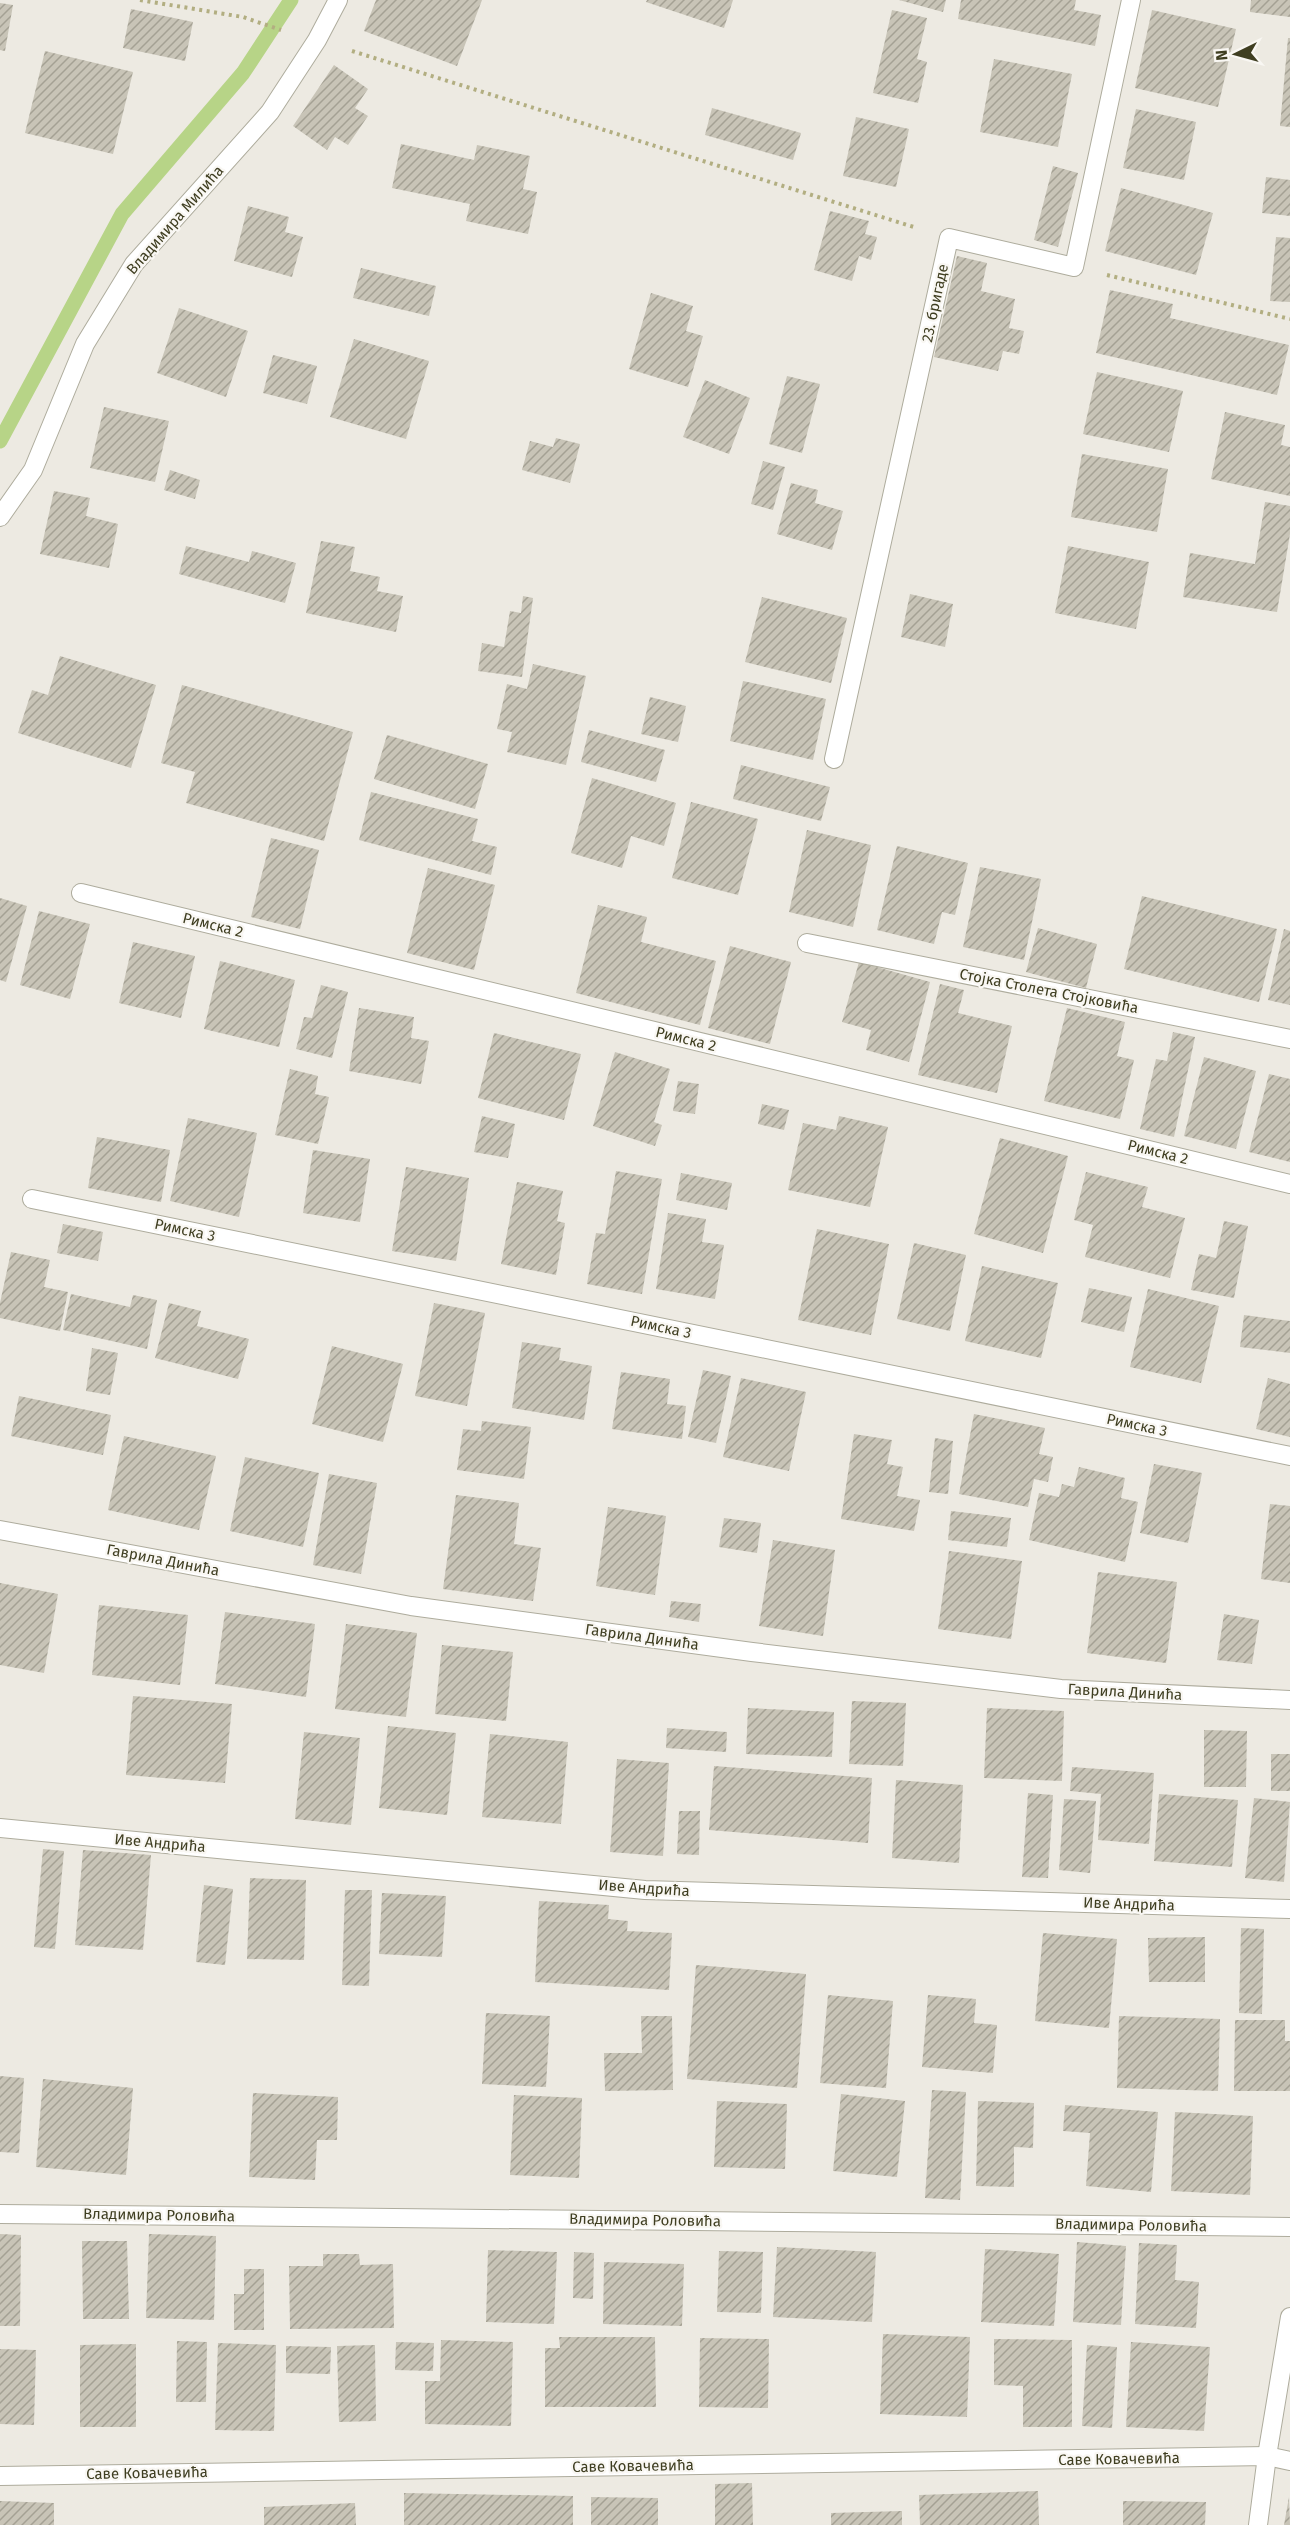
<svg xmlns="http://www.w3.org/2000/svg" width="1290" height="2525" viewBox="0 0 1290 2525" font-family="'Fira Sans',sans-serif">
<style>
.lines{fill:none;stroke-linecap:round;stroke-linejoin:round}
.stream{stroke:#b7d487;stroke-width:15}
.building{fill:url(#building-hatch)}
.lane-casing{stroke:#aeac9d;stroke-width:20}
.street-casing{stroke:#aeac9d;stroke-width:20}
.path{stroke:#b2ae81;stroke-width:4;stroke-dasharray:3 4.5;stroke-linecap:butt}
.lane{stroke:#fff;stroke-width:18}
.street{stroke:#fff;stroke-width:18}
.labels{text-anchor:middle;dominant-baseline:central;stroke-width:4.5;stroke-linejoin:round;paint-order:stroke}
.street-label{font-size:15px;fill:#3f3e21;stroke:#f9f7f3}
</style>
<defs>
<pattern id="building-hatch" width="6" height="6" patternUnits="userSpaceOnUse" patternTransform="scale(1.5)"><rect width="6" height="6" fill="#c8c4b7"/><path d="M-1 1l2-2M0 6l6-6M5 7l2-2" fill="none" stroke="#a4a194"/></pattern>
</defs>
<rect width="100%" height="100%" fill="#edeae2"/>
<g class="lines">
<path class="stream" d="M0,441L122,214L243,73L291,0"/>
</g>
<g class="building">
<path d="M376,0H482L457,66L364,31Z"/>
<path d="M647,0H733L724,28L646,2Z"/>
<path d="M899,0H946L943,12Z"/>
<path d="M961,0H1076L1074,10L1101,15L1095,46L958,19Z"/>
<path d="M1251,0H1290V17L1250,12Z"/>
<path d="M0,3L13,5L5,51L0,50Z"/>
<path d="M131,9L193,22L185,61L123,48Z"/>
<path d="M892,10L927,18L917,59L927,62L918,103L873,93Z"/>
<path d="M1152,10L1236,29L1218,107L1135,88Z"/>
<path d="M1288,38H1290V127L1280,126Z"/>
<path d="M45,51L133,72L113,154L25,133Z"/>
<path d="M994,59L1072,74L1058,147L980,132Z"/>
<path d="M334,65L368,89L355,108L368,116L348,145L335,137L327,150L293,126Z"/>
<path d="M712,108L801,133L793,160L705,135Z"/>
<path d="M1136,109L1196,122L1184,180L1123,168Z"/>
<path d="M856,117L909,129L896,187L843,176Z"/>
<path d="M401,144L474,160L477,145L530,156L523,189L537,192L528,234L466,221L470,204L392,188Z"/>
<path d="M1053,166L1078,173L1058,247L1034,240Z"/>
<path d="M1266,177L1290,180V216L1262,213Z"/>
<path d="M1121,188L1213,213L1196,275L1105,251Z"/>
<path d="M248,206L289,217L285,232L303,237L292,277L234,261Z"/>
<path d="M830,211L869,221L865,234L877,237L871,260L859,256L852,281L814,270Z"/>
<path d="M1276,237L1290,238V302L1270,301Z"/>
<path d="M957,256L987,263L981,291L1015,299L1009,328L1024,331L1019,354L1003,351L998,371L934,357Z"/>
<path d="M361,268L436,286L429,316L353,298Z"/>
<path d="M1110,290L1173,304L1170,318L1289,345L1277,395L1096,353Z"/>
<path d="M651,293L693,306L686,331L703,336L688,387L629,369Z"/>
<path d="M179,308L248,331L226,397L157,373Z"/>
<path d="M354,339L429,361L406,439L330,417Z"/>
<path d="M273,355L317,366L307,404L263,393Z"/>
<path d="M1097,372L1183,391L1169,452L1083,434Z"/>
<path d="M787,376L820,384L802,453L769,444Z"/>
<path d="M705,380L750,398L729,454L683,437Z"/>
<path d="M104,407L169,421L155,482L90,468Z"/>
<path d="M1225,412L1285,425L1281,445L1290,447V496L1211,479Z"/>
<path d="M556,438L580,444L570,483L522,470L530,441L553,447Z"/>
<path d="M1082,454L1168,469L1157,532L1071,517Z"/>
<path d="M763,461L785,467L773,510L751,504Z"/>
<path d="M170,470L200,480L195,499L164,490Z"/>
<path d="M791,483L818,490L815,503L843,511L832,550L777,534Z"/>
<path d="M54,491L90,498L86,516L118,524L109,568L40,554Z"/>
<path d="M1265,502L1290,506V534L1277,612L1183,597L1190,553L1255,564Z"/>
<path d="M321,541L355,547L350,571L380,577L377,591L403,596L396,632L306,613Z"/>
<path d="M186,546L249,562L252,551L296,563L285,603L179,574Z"/>
<path d="M1068,546L1149,562L1136,629L1055,613Z"/>
<path d="M910,594L953,604L945,647L901,637Z"/>
<path d="M523,596L533,598L522,677L478,671L482,643L504,647L510,611L521,613Z"/>
<path d="M762,597L847,618L831,683L745,662Z"/>
<path d="M60,656L156,685L131,768L18,733L32,690L48,695Z"/>
<path d="M533,664L586,676L566,765L507,752L512,732L497,729L507,684L527,689Z"/>
<path d="M743,681L826,699L813,760L730,741Z"/>
<path d="M182,685L353,732L324,841L186,803L195,772L161,763Z"/>
<path d="M650,697L686,706L678,742L641,734Z"/>
<path d="M589,730L665,750L656,782L581,762Z"/>
<path d="M387,735L488,764L475,809L374,779Z"/>
<path d="M741,765L830,787L821,821L733,799Z"/>
<path d="M592,778L676,803L664,846L631,836L622,868L571,853Z"/>
<path d="M371,792L478,819L472,841L497,847L491,875L359,840Z"/>
<path d="M691,802L758,819L738,895L672,878Z"/>
<path d="M807,830L871,845L853,927L789,912Z"/>
<path d="M271,838L319,850L300,929L251,917Z"/>
<path d="M897,846L968,863L955,915L942,912L934,944L877,930Z"/>
<path d="M980,867L1041,879L1024,960L963,947Z"/>
<path d="M428,868L495,885L474,970L407,953Z"/>
<path d="M1142,896L1277,929L1259,1002L1124,969Z"/>
<path d="M0,898L27,906L6,982L0,980Z"/>
<path d="M598,905L647,917L641,942L716,961L700,1025L576,993Z"/>
<path d="M39,911L90,924L70,999L20,985Z"/>
<path d="M1038,928L1097,944L1086,988L1026,972Z"/>
<path d="M1284,929L1290,931V1005L1268,1000Z"/>
<path d="M133,942L195,956L181,1018L119,1003Z"/>
<path d="M730,946L791,962L770,1044L708,1028Z"/>
<path d="M220,961L295,980L279,1047L204,1029Z"/>
<path d="M859,962L930,982L909,1062L866,1050L871,1030L842,1022Z"/>
<path d="M940,984L964,990L958,1013L1012,1026L997,1093L918,1075Z"/>
<path d="M321,985L348,992L332,1058L296,1049L304,1017L312,1018Z"/>
<path d="M359,1008L414,1017L411,1038L429,1041L421,1084L349,1071Z"/>
<path d="M1067,1008L1125,1022L1117,1056L1134,1060L1120,1119L1044,1101Z"/>
<path d="M1173,1032L1195,1037L1174,1137L1140,1129L1156,1059L1167,1061Z"/>
<path d="M494,1033L581,1054L564,1120L478,1098Z"/>
<path d="M615,1052L670,1069L654,1122L662,1125L655,1146L593,1126Z"/>
<path d="M1204,1057L1256,1071L1236,1149L1184,1136Z"/>
<path d="M290,1069L318,1076L315,1094L329,1097L318,1144L275,1135Z"/>
<path d="M1269,1074L1290,1079V1162L1249,1152Z"/>
<path d="M678,1081L699,1084L695,1114L673,1111Z"/>
<path d="M762,1104L789,1110L784,1130L758,1124Z"/>
<path d="M482,1116L515,1124L508,1158L474,1152Z"/>
<path d="M839,1116L888,1127L870,1207L788,1190L803,1123L836,1130Z"/>
<path d="M188,1118L257,1133L239,1217L170,1201Z"/>
<path d="M97,1137L170,1150L161,1202L88,1188Z"/>
<path d="M1000,1138L1068,1156L1043,1253L974,1234Z"/>
<path d="M313,1150L370,1159L360,1222L303,1213Z"/>
<path d="M406,1167L469,1178L456,1261L392,1251Z"/>
<path d="M616,1171L662,1179L642,1294L587,1284L596,1233L605,1234Z"/>
<path d="M1086,1172L1148,1187L1142,1207L1185,1218L1170,1278L1085,1257L1093,1225L1074,1220Z"/>
<path d="M681,1173L732,1183L727,1210L676,1200Z"/>
<path d="M517,1182L563,1191L557,1221L565,1223L556,1275L501,1264Z"/>
<path d="M668,1213L706,1219L702,1242L724,1245L715,1299L656,1289Z"/>
<path d="M1224,1221L1248,1226L1234,1298L1191,1290L1199,1254L1216,1258Z"/>
<path d="M63,1224L103,1232L98,1261L57,1253Z"/>
<path d="M817,1229L889,1244L871,1335L798,1320Z"/>
<path d="M914,1243L966,1255L950,1331L897,1319Z"/>
<path d="M11,1252L50,1260L44,1287L68,1292L60,1331L0,1318V1303Z"/>
<path d="M982,1266L1058,1283L1041,1358L965,1341Z"/>
<path d="M1089,1288L1132,1297L1124,1332L1081,1322Z"/>
<path d="M1148,1289L1219,1306L1201,1383L1130,1367Z"/>
<path d="M71,1294L130,1307L133,1295L157,1300L147,1349L63,1330Z"/>
<path d="M169,1303L201,1311L197,1326L249,1339L238,1379L155,1358Z"/>
<path d="M434,1303L485,1313L467,1406L415,1396Z"/>
<path d="M1244,1315L1290,1321V1353L1240,1347Z"/>
<path d="M522,1342L561,1348L559,1360L592,1366L584,1420L512,1408Z"/>
<path d="M332,1346L403,1364L383,1442L312,1424Z"/>
<path d="M92,1348L118,1353L110,1395L86,1391Z"/>
<path d="M703,1370L731,1376L716,1443L688,1437Z"/>
<path d="M621,1372L670,1379L667,1404L686,1406L682,1439L612,1429Z"/>
<path d="M741,1378L806,1392L789,1471L723,1457Z"/>
<path d="M1268,1378L1290,1384V1437L1256,1429Z"/>
<path d="M19,1396L111,1415L103,1455L11,1436Z"/>
<path d="M974,1414L1045,1428L1039,1454L1053,1457L1048,1482L1034,1479L1028,1507L959,1494Z"/>
<path d="M482,1421L531,1427L524,1479L457,1470L463,1429L481,1431Z"/>
<path d="M854,1434L892,1440L887,1464L903,1467L897,1496L920,1500L914,1531L841,1519Z"/>
<path d="M124,1436L216,1456L199,1530L108,1510Z"/>
<path d="M935,1438L953,1441L948,1494L929,1492Z"/>
<path d="M245,1457L319,1473L303,1547L230,1531Z"/>
<path d="M1154,1464L1202,1473L1188,1543L1140,1533Z"/>
<path d="M1079,1467L1125,1478L1121,1498L1138,1502L1125,1562L1029,1540L1039,1493L1059,1497L1062,1484L1074,1487Z"/>
<path d="M329,1474L377,1483L361,1574L313,1565Z"/>
<path d="M456,1495L519,1503L514,1544L541,1548L533,1601L443,1589Z"/>
<path d="M1270,1504L1290,1506V1583L1261,1579Z"/>
<path d="M608,1507L666,1516L655,1595L596,1586Z"/>
<path d="M951,1511L1011,1518L1007,1547L948,1540Z"/>
<path d="M724,1518L761,1523L757,1553L719,1547Z"/>
<path d="M773,1540L835,1550L823,1636L759,1626Z"/>
<path d="M949,1551L1022,1561L1011,1639L938,1629Z"/>
<path d="M1098,1572L1177,1582L1166,1663L1087,1653Z"/>
<path d="M0,1583L58,1594L44,1673L0,1665Z"/>
<path d="M671,1601L701,1604L699,1622L669,1617Z"/>
<path d="M99,1605L188,1615L180,1685L92,1675Z"/>
<path d="M225,1612L315,1624L306,1697L215,1684Z"/>
<path d="M1224,1614L1259,1620L1252,1664L1217,1660Z"/>
<path d="M346,1624L417,1633L406,1717L335,1709Z"/>
<path d="M442,1645L513,1652L506,1721L435,1714Z"/>
<path d="M133,1696L232,1704L225,1783L126,1775Z"/>
<path d="M852,1701L906,1703L903,1766L849,1764Z"/>
<path d="M748,1708L834,1712L832,1757L746,1754Z"/>
<path d="M987,1708L1064,1711L1062,1781L984,1778Z"/>
<path d="M388,1726L456,1733L447,1815L379,1808Z"/>
<path d="M667,1728L727,1732L726,1752L666,1748Z"/>
<path d="M1204,1730L1247,1731L1246,1787H1204Z"/>
<path d="M304,1732L360,1738L351,1825L295,1819Z"/>
<path d="M490,1734L568,1742L561,1824L482,1817Z"/>
<rect x="1271" y="1754" width="19" height="37"/>
<path d="M617,1759L669,1763L663,1856L610,1852Z"/>
<path d="M714,1766L872,1778L868,1843L709,1830Z"/>
<path d="M1072,1767L1154,1773L1149,1844L1098,1840L1101,1794L1070,1791Z"/>
<path d="M896,1780L963,1785L959,1863L892,1858Z"/>
<path d="M1028,1793L1053,1795L1048,1878L1022,1877Z"/>
<path d="M1159,1794L1238,1800L1232,1867L1154,1861Z"/>
<path d="M1254,1798L1290,1802L1284,1882L1245,1878Z"/>
<path d="M1064,1799L1096,1801L1090,1873L1059,1870Z"/>
<path d="M679,1811H700L699,1855L677,1854Z"/>
<path d="M43,1849L64,1851L55,1949L34,1947Z"/>
<path d="M83,1850L151,1855L143,1950L75,1945Z"/>
<path d="M250,1878L306,1880L304,1960L247,1959Z"/>
<path d="M204,1885L233,1889L225,1965L196,1962Z"/>
<path d="M345,1890H372L369,1986L342,1985Z"/>
<path d="M382,1893L446,1896L442,1957L379,1954Z"/>
<path d="M539,1901L609,1905L608,1919L628,1921L627,1931L672,1933L669,1990L535,1982Z"/>
<path d="M1241,1928L1264,1929L1262,2014L1239,2013Z"/>
<path d="M1043,1933L1117,1939L1109,2028L1035,2021Z"/>
<path d="M1205,1937V1982H1149L1148,1938Z"/>
<path d="M696,1965L806,1974L797,2088L687,2079Z"/>
<path d="M828,1995L893,2001L886,2088L820,2083Z"/>
<path d="M928,1995L976,1999L974,2023L997,2025L993,2073L922,2067Z"/>
<path d="M486,2013L550,2016L546,2087L482,2084Z"/>
<path d="M641,2016H672L673,2090L605,2091L604,2053H642Z"/>
<path d="M1119,2016L1220,2019L1218,2091L1117,2088Z"/>
<path d="M1235,2020H1285V2041H1290V2091H1234Z"/>
<path d="M0,2076L24,2078L19,2153L0,2152Z"/>
<path d="M43,2079L133,2088L126,2175L36,2167Z"/>
<path d="M932,2090L966,2092L960,2200L925,2198Z"/>
<path d="M253,2093L338,2097L337,2140H317L315,2180L249,2177Z"/>
<path d="M841,2094L905,2101L897,2177L833,2171Z"/>
<path d="M514,2095L582,2098L579,2178L510,2175Z"/>
<path d="M717,2101L787,2104L785,2169L714,2167Z"/>
<path d="M978,2101L1034,2103L1033,2148L1014,2147V2187L976,2186Z"/>
<path d="M1065,2105L1158,2112L1151,2192L1086,2186L1090,2133L1063,2131Z"/>
<path d="M1175,2112L1253,2116L1250,2195L1171,2191Z"/>
<path d="M0,2234L21,2235L20,2326H0Z"/>
<path d="M149,2234L216,2236L214,2320L146,2318Z"/>
<path d="M82,2241H127L129,2319H83Z"/>
<path d="M1077,2242L1126,2246L1121,2325L1073,2322Z"/>
<path d="M1139,2243L1177,2245L1175,2280L1199,2282L1196,2328L1135,2324Z"/>
<path d="M777,2247L876,2252L872,2322L773,2317Z"/>
<path d="M985,2249L1059,2254L1054,2326L981,2322Z"/>
<path d="M488,2250L557,2252L554,2324L486,2322Z"/>
<path d="M719,2251L763,2252L761,2313L717,2312Z"/>
<path d="M574,2252L594,2253L593,2299L573,2298Z"/>
<path d="M323,2254H359L360,2265L393,2264L394,2328L290,2329L289,2266H323Z"/>
<path d="M604,2262L684,2264L682,2326L603,2324Z"/>
<path d="M244,2269H264V2330H234V2294H244Z"/>
<path d="M883,2334L970,2337L967,2417L880,2414Z"/>
<path d="M559,2337H655L656,2407H545V2348H560Z"/>
<path d="M700,2338L769,2339L768,2408L699,2407Z"/>
<path d="M994,2339L1072,2340V2427H1023V2386L994,2385Z"/>
<path d="M441,2340L513,2342L511,2426L425,2424V2381H440Z"/>
<path d="M177,2341L207,2342L206,2402H176Z"/>
<path d="M396,2342L434,2343L433,2371L395,2370Z"/>
<path d="M1131,2342L1210,2347L1204,2431L1126,2427Z"/>
<path d="M218,2343L276,2345L274,2431L215,2430Z"/>
<path d="M136,2344V2427H80V2345Z"/>
<path d="M375,2345L376,2421L339,2422L337,2346Z"/>
<path d="M1087,2345L1117,2347L1112,2428L1082,2426Z"/>
<path d="M286,2346L331,2347L330,2374L286,2373Z"/>
<path d="M0,2349L36,2350L34,2425L0,2424Z"/>
<path d="M752,2483L753,2525H715V2484Z"/>
<path d="M1038,2491L1039,2525H920L919,2495Z"/>
<path d="M404,2493L573,2496V2525H404Z"/>
<path d="M591,2497L658,2498V2525H591Z"/>
<path d="M1289,2497L1290,2525H1284Z"/>
<path d="M0,2501L54,2503V2525H0Z"/>
<path d="M1123,2501L1206,2502L1205,2525H1123Z"/>
<path d="M355,2503L356,2525H264V2507Z"/>
<path d="M902,2511V2525H831V2513Z"/>
</g>
<g class="lines">
<defs>
<path id="lane" d="M807,943L1290,1039"/>
<g id="street">
<path d="M0,517L33,470L85,344L134,264L270,112L317,40L338,0"/>
<path d="M834,759L949,238L1074,267L1131,0"/>
<path d="M81,893L1290,1184"/>
<path d="M32,1199L1290,1456"/>
<path d="M0,1530L411,1606L752,1652L1061,1689L1290,1700"/>
<path d="M0,1828L645,1890L1290,1909"/>
<path d="M0,2214L1290,2227"/>
<path d="M0,2476L1267,2456L1290,2461"/>
<path d="M1258,2525L1267,2456L1290,2317"/>
</g>
</defs>
<use href="#lane" class="lane-casing"/>
<use href="#street" class="street-casing"/>
<g class="path">
<path d="M140,0L243,17L281,30"/>
<path d="M352,51L917,228"/>
<path d="M1107,275L1290,319"/>
</g>
<use href="#lane" class="lane"/>
<use href="#street" class="street"/>
</g>
<g class="labels">
<g class="street-label">
<text transform="translate(175 220) rotate(-49)">Владимира Милића</text>
<text transform="translate(935 303) rotate(-78)">23. бригаде</text>
<text transform="translate(213 925) rotate(14)">Римска 2</text>
<text transform="translate(1049 991) rotate(11)">Стојка Столета Стојковића</text>
<text transform="translate(686 1039) rotate(14)">Римска 2</text>
<text transform="translate(1158 1152) rotate(14)">Римска 2</text>
<text transform="translate(185 1230) rotate(12)">Римска 3</text>
<text transform="translate(661 1327) rotate(12)">Римска 3</text>
<text transform="translate(1137 1425) rotate(12)">Римска 3</text>
<text transform="translate(163 1560) rotate(11)">Гаврила Динића</text>
<text transform="translate(642 1637) rotate(8)">Гаврила Динића</text>
<text transform="translate(1125 1692) rotate(3)">Гаврила Динића</text>
<text transform="translate(160 1843) rotate(5)">Иве Андрића</text>
<text transform="translate(644 1888) rotate(4)">Иве Андрића</text>
<text transform="translate(1129 1904) rotate(2)">Иве Андрића</text>
<text transform="translate(159 2215) rotate(1)">Владимира Роловића</text>
<text transform="translate(645 2220) rotate(1)">Владимира Роловића</text>
<text transform="translate(1131 2225) rotate(1)">Владимира Роловића</text>
<text transform="translate(1119 2459) rotate(-1)">Саве Ковачевића</text>
<text transform="translate(633 2466) rotate(-1)">Саве Ковачевића</text>
<text transform="translate(147 2473) rotate(-1)">Саве Ковачевића</text>
</g>
</g>
<g transform="translate(1236 54) rotate(265)" stroke="#f9f7f3" stroke-width="4.5" paint-order="stroke">
<path d="M0-4.5L10 22L0 15L-10 22Z" fill="#3f3e21"/>
<text y="-9" font-size="16" font-weight="bold" text-anchor="middle" fill="#3f3e21">N</text>
</g>
</svg>
